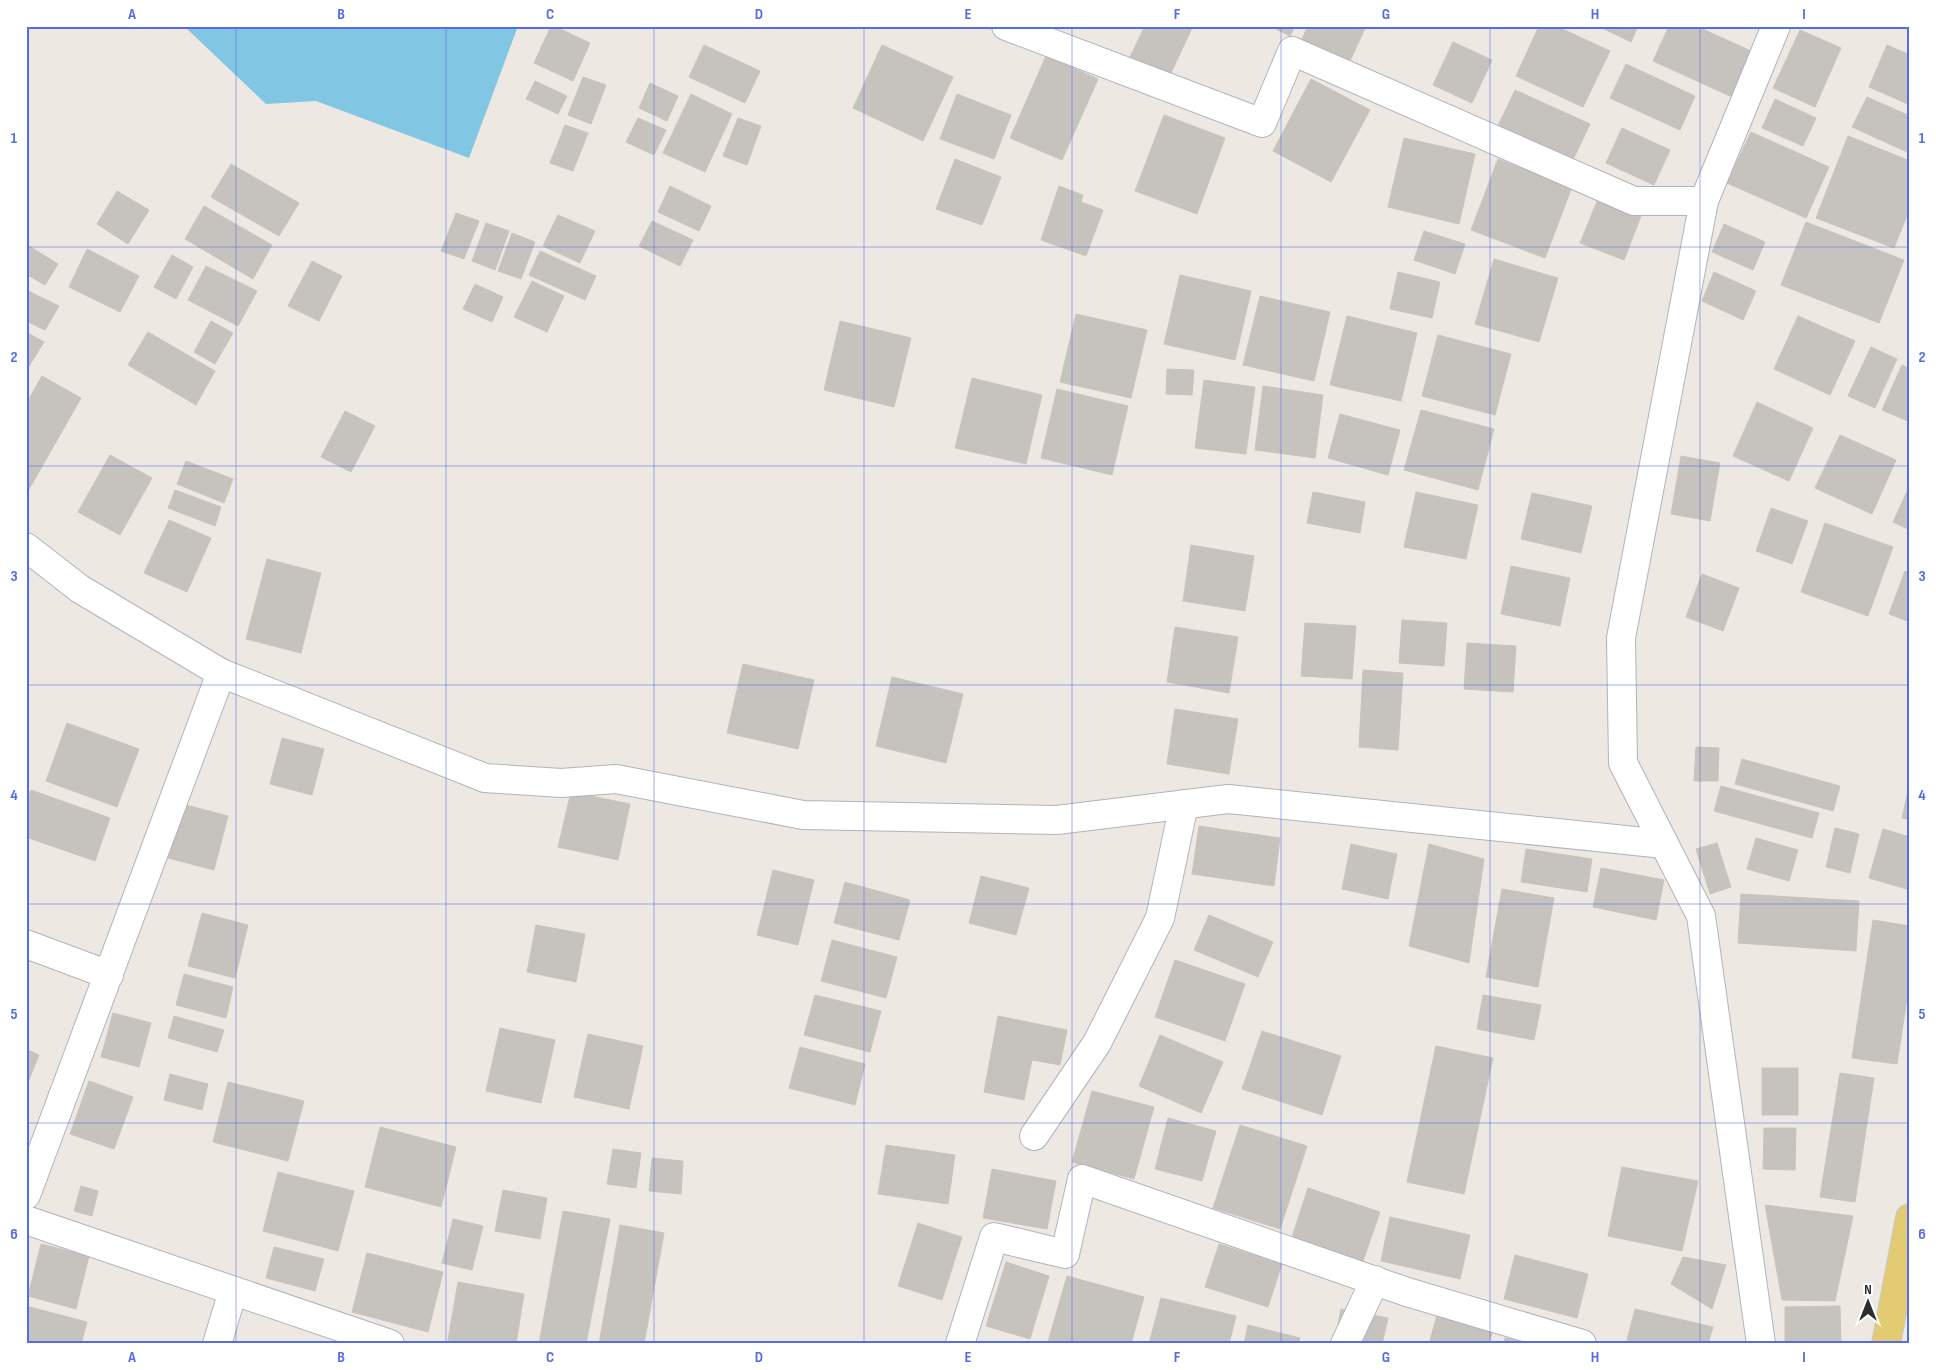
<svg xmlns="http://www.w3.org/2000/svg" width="1936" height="1370" viewBox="0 0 1936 1370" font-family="'Sofia Sans Condensed',sans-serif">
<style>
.water{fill:#81c6e2}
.building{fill:#c6c2bd;stroke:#c9c4bb}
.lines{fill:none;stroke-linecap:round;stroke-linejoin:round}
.minor-casing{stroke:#b2b3bc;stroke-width:30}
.major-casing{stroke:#c8c8c8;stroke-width:30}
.minor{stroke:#fff;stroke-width:28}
.major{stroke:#e2cb72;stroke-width:28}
.grid{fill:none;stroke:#556ce7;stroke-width:1;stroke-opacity:0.55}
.neatline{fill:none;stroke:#556ce7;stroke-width:2}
.grid-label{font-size:16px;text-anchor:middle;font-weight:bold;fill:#556ce7}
</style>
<rect width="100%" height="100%" fill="#ede8e2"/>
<path class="water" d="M184,26H518L469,158L316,101L266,104Z"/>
<g class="building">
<path d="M551,26H554L590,43L573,81L534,63Z"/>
<path d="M1145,26H1193L1170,75L1130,57Z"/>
<path d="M1270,26H1295L1290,36Z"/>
<path d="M1308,26H1366L1350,61L1302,39Z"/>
<path d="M1539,26H1556L1610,51L1583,107L1516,76Z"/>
<path d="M1598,26H1638L1631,42Z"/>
<path d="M1669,26H1696L1762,56L1741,101L1653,61Z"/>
<path d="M1800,30L1841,48L1815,107L1773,88Z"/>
<path d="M1453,42L1492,60L1472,103L1433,85Z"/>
<path d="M704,45L760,71L745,103L689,77Z"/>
<path d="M882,45L953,77L923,141L853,108Z"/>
<path d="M1887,45L1910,55V105L1869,87Z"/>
<path d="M1046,56L1098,79L1062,160L1010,138Z"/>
<path d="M1626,64L1695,96L1680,130L1610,98Z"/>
<path d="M583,77L606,85L591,124L568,115Z"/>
<path d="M1311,79L1370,110L1331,182L1273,151Z"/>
<path d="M535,81L567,96L558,114L526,99Z"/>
<path d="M650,83L678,96L667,121L639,108Z"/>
<path d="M1515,90L1590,124L1572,162L1497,128Z"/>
<path d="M691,94L732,114L705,172L663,153Z"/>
<path d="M957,94L1011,115L994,159L940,139Z"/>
<path d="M1867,97L1910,116V146L1907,152L1852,127Z"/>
<path d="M1775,99L1816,118L1803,146L1762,128Z"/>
<path d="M1164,115L1225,138L1197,214L1135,191Z"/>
<path d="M638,118L666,130L654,155L626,142Z"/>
<path d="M738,118L761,126L747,165L723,156Z"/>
<path d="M565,125L588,133L573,171L550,163Z"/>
<path d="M1622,128L1670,150L1654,185L1606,163Z"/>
<path d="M1751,132L1829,167L1806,218L1727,183Z"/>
<path d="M1848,136L1910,161V208L1894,248L1816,218Z"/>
<path d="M1404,138L1475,154L1459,224L1388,207Z"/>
<path d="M955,159L1001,177L982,225L936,209Z"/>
<path d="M1498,159L1572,187L1545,258L1471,230Z"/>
<path d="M231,164L299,203L279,236L211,197Z"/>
<path d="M670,186L711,206L699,231L658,212Z"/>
<path d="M1059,186L1083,195L1081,202L1103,210L1086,256L1041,240Z"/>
<path d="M117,191L149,210L128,244L97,224Z"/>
<path d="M1598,199L1641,216L1624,260L1580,243Z"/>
<path d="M204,206L272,245L253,279L185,239Z"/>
<path d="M456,213L479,221L464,259L441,251Z"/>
<path d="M558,215L595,231L580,263L543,246Z"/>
<path d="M652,221L693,240L680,266L639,246Z"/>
<path d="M1806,222L1904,260L1879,323L1781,285Z"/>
<path d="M486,223L509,231L495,270L472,261Z"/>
<path d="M1724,224L1765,242L1753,270L1712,252Z"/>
<path d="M1424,231L1465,244L1455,274L1414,260Z"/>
<path d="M512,233L535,242L521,279L498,271Z"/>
<path d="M26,244L58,264L45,285L26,274Z"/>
<path d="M87,249L139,276L120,312L69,287Z"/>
<path d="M540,251L596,276L585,300L529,275Z"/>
<path d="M172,255L193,267L176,299L154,287Z"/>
<path d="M1494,259L1558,278L1539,342L1475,324Z"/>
<path d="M312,261L342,276L319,321L288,306Z"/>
<path d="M206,266L257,291L238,326L188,300Z"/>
<path d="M1398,272L1440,282L1432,318L1390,309Z"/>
<path d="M1714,272L1756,291L1743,320L1702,301Z"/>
<path d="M1180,275L1251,291L1235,360L1164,344Z"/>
<path d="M532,281L564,296L547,332L514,317Z"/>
<path d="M475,284L503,297L492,322L463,309Z"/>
<path d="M26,290L59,306L45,330L26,321Z"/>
<path d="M1260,296L1330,312L1314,381L1243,365Z"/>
<path d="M1076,314L1147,330L1131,398L1060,382Z"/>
<path d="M1347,316L1417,333L1401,401L1330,385Z"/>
<path d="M1798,316L1855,341L1830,395L1774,369Z"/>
<path d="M211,321L233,333L215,364L194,352Z"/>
<path d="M840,321L911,338L894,407L824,390Z"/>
<path d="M26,332L44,342L26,371Z"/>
<path d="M148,332L215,371L196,405L128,365Z"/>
<path d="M1438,335L1511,354L1495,415L1422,396Z"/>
<path d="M1871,347L1897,359L1875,408L1848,396Z"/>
<path d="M1902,365L1910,369V422L1882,410Z"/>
<path d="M1167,369L1194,370L1192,395L1166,394Z"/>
<path d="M42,376L81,398L28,491L26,490V404Z"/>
<path d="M972,378L1042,395L1026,464L955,448Z"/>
<path d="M1204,380L1255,387L1246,454L1195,448Z"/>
<path d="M1263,386L1323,395L1315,458L1255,450Z"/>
<path d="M1057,389L1128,406L1112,475L1041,458Z"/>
<path d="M1757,402L1813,428L1789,481L1733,456Z"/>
<path d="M1421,410L1494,429L1478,490L1404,470Z"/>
<path d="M345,411L375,426L351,472L321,457Z"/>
<path d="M1340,414L1400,430L1388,475L1328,458Z"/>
<path d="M1840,435L1896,460L1872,514L1815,488Z"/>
<path d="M110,455L152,478L120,535L78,512Z"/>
<path d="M1681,456L1720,463L1710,521L1671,514Z"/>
<path d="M186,461L233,479L224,503L177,484Z"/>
<path d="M1910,485V530L1893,522Z"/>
<path d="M175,490L221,507L215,526L168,508Z"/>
<path d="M1313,492L1365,502L1360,533L1307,523Z"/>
<path d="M1416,492L1478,505L1466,559L1404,547Z"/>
<path d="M1532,493L1592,506L1581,553L1521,539Z"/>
<path d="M1771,508L1808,521L1792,564L1756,551Z"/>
<path d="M169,520L211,538L187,592L144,573Z"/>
<path d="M1825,523L1893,547L1868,616L1801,592Z"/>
<path d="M1191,545L1254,556L1245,611L1183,601Z"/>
<path d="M267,559L321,573L301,653L246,639Z"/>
<path d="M1511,566L1570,578L1560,626L1501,614Z"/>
<path d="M1905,571L1910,573V622L1889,614Z"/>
<path d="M1702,574L1739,588L1723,631L1686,617Z"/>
<path d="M1402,620L1447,623L1444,666L1399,663Z"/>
<path d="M1305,623L1356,626L1352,679L1301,676Z"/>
<path d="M1175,627L1238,637L1229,693L1167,682Z"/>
<path d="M1467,643L1516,646L1513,692L1464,689Z"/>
<path d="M743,664L814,680L798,749L727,733Z"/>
<path d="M1363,670L1403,673L1398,750L1359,747Z"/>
<path d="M892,677L963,694L946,763L876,746Z"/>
<path d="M1175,709L1238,719L1229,774L1167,764Z"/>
<path d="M67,723L139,749L117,807L46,781Z"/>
<path d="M282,738L324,749L312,795L270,784Z"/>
<path d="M1696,747L1719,748L1718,781H1694Z"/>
<path d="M1742,759L1840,786L1833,811L1735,784Z"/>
<path d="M1910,782V820L1902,818Z"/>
<path d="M1721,786L1819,813L1812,838L1714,811Z"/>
<path d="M31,790L110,818L95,861L26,837V803Z"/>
<path d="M571,792L630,804L618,860L558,847Z"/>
<path d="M182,804L228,816L214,870L168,858Z"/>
<path d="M1199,826L1280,838L1274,886L1192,874Z"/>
<path d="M1835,828L1859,834L1850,873L1826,867Z"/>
<path d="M1883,829L1910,837V890L1869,878Z"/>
<path d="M1756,838L1798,850L1789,881L1747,869Z"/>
<path d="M1717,843L1731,887L1710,894L1696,849Z"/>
<path d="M1351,844L1397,854L1388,899L1342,889Z"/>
<path d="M1429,844L1484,859L1469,963L1409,946Z"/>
<path d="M1526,849L1592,859L1587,892L1521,882Z"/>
<path d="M1601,868L1664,880L1656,920L1593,907Z"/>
<path d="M773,870L814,880L798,945L757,935Z"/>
<path d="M981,876L1029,888L1016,935L969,923Z"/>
<path d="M845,882L910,900L899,940L834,923Z"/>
<path d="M1502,889L1554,898L1538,987L1486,977Z"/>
<path d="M1741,894L1859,901L1856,951L1738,943Z"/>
<path d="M202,913L248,925L235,978L188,966Z"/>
<path d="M1209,915L1273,942L1258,977L1194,950Z"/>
<path d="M1873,920L1910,926V979L1897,1064L1852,1058Z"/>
<path d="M536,925L585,934L576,982L527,972Z"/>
<path d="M832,940L897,957L886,998L821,981Z"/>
<path d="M1175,960L1245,984L1225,1041L1155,1017Z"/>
<path d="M184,974L233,987L226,1018L176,1005Z"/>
<path d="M815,995L881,1011L870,1052L804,1035Z"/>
<path d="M1483,995L1541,1005L1534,1040L1477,1029Z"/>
<path d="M113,1013L151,1023L139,1067L101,1057Z"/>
<path d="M174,1016L224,1030L217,1052L168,1038Z"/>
<path d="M998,1016L1067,1030L1060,1065L1032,1060L1024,1100L984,1092Z"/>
<path d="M500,1028L555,1040L541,1103L486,1091Z"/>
<path d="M1262,1031L1341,1056L1322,1115L1242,1089Z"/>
<path d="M588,1034L643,1046L629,1109L574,1097Z"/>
<path d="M1160,1035L1223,1062L1201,1113L1139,1086Z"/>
<path d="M1436,1046L1493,1058L1464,1194L1407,1182Z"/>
<path d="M800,1047L865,1064L855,1105L789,1088Z"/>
<path d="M26,1049L39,1055L26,1087Z"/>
<rect x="1762" y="1068" width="36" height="47"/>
<path d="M1840,1073L1874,1078L1855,1202L1820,1197Z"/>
<path d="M170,1074L208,1084L202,1110L164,1100Z"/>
<path d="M89,1081L133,1097L114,1149L70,1134Z"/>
<path d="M228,1082L304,1101L288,1161L213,1142Z"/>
<path d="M1092,1091L1154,1107L1134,1179L1072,1162Z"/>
<path d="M1168,1118L1216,1131L1202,1181L1155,1169Z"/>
<path d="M1240,1125L1307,1146L1280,1229L1213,1208Z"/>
<path d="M380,1127L456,1147L441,1207L365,1187Z"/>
<path d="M1764,1128H1796L1795,1170L1763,1169Z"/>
<path d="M886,1145L955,1155L948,1204L878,1194Z"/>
<path d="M613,1149L641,1153L636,1188L607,1184Z"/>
<path d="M652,1158L683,1161L681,1194L649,1191Z"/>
<path d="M1622,1167L1698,1181L1682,1251L1608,1236Z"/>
<path d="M992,1169L1056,1181L1047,1229L983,1218Z"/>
<path d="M278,1172L354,1191L338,1251L263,1231Z"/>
<path d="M81,1186L98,1191L92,1216L74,1211Z"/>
<path d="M1308,1188L1380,1212L1363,1261L1292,1237Z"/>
<path d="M503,1190L547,1198L540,1239L495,1231Z"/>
<path d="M1765,1205L1853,1216L1835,1301L1782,1300Z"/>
<path d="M563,1211L610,1219L586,1344H539Z"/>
<path d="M1390,1217L1470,1235L1460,1279L1381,1261Z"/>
<path d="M453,1219L483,1226L472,1270L442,1263Z"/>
<path d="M918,1223L962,1237L942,1300L898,1286Z"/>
<path d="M620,1225L664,1233L644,1344H599Z"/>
<path d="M41,1244L89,1256L76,1309L28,1296Z"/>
<path d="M1219,1244L1282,1264L1268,1307L1205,1287Z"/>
<path d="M274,1247L324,1259L315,1291L266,1278Z"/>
<path d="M367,1253L443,1272L428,1332L352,1312Z"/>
<path d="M1515,1255L1588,1274L1577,1318L1504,1299Z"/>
<path d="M1683,1257L1726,1265L1712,1309L1671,1284Z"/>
<path d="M1006,1262L1049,1276L1030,1339L986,1326Z"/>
<path d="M1067,1276L1144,1297L1131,1344H1054L1048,1342Z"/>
<path d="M458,1282L524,1294L516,1344H469L448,1340Z"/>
<path d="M1161,1298L1236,1316L1229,1344H1149Z"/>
<path d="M26,1306L87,1322L81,1344H26Z"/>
<path d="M1840,1306L1841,1344H1785V1307Z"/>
<path d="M1341,1309L1388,1318L1382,1344H1334Z"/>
<path d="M1635,1309L1713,1327L1708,1344H1644L1627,1340Z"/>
<path d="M1437,1315L1493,1329L1489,1344H1429Z"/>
<path d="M1248,1325L1300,1338L1298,1344H1244Z"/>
<path d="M1505,1338L1535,1344H1504Z"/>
</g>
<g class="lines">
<defs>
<g id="minor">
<path d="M1006,26L1262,123L1292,51L1634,201H1704"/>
<path d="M26,547L80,589L221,673L485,778L561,783L616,779L803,815L1057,820L1228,799L1664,844"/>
<path d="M26,944L109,975"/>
<path d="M1034,1136L1097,1043L1160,918L1184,804"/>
<path d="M26,1195L221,673"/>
<path d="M26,1220L390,1344"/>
<path d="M217,1344L233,1291"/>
<path d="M960,1344L994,1237L1065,1254L1082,1179L1407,1292L1582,1344"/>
<path d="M1345,1344L1375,1280"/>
<path d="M1761,1344L1701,916L1623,763L1621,638L1704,201L1776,26"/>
</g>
<path id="major" d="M1886,1344L1910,1218"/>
</defs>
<use href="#minor" class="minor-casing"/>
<use href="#major" class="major-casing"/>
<use href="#minor" class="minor"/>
<use href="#major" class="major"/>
</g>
<path class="grid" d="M236,26V1344M446,26V1344M654,26V1344M864,26V1344M1072,26V1344M1281,26V1344M1490,26V1344M1700,26V1344M26,247H1910M26,466H1910M26,685H1910M26,904H1910M26,1123H1910"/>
<rect width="1936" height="1370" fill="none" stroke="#ffffff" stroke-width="55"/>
<g transform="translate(1868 1302)" stroke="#ffffff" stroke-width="4" paint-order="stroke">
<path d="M0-4L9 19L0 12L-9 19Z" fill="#2d2d2d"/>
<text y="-8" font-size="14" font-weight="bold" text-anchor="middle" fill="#2d2d2d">N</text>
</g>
<rect x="28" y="28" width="1880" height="1314" class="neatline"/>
<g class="grid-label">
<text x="132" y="19">A</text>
<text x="341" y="19">B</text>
<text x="550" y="19">C</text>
<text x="759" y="19">D</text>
<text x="968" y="19">E</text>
<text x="1177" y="19">F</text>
<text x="1386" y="19">G</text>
<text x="1595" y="19">H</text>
<text x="1804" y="19">I</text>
<text x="14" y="143">1</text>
<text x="1922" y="143">1</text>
<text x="14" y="362">2</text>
<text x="1922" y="362">2</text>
<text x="14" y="581">3</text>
<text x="1922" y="581">3</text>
<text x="14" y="800">4</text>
<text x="1922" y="800">4</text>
<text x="14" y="1019">5</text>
<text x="1922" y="1019">5</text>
<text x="14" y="1239">6</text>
<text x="1922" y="1239">6</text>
<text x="132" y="1362">A</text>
<text x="341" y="1362">B</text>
<text x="550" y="1362">C</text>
<text x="759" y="1362">D</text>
<text x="968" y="1362">E</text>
<text x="1177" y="1362">F</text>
<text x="1386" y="1362">G</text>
<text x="1595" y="1362">H</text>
<text x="1804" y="1362">I</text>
</g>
</svg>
